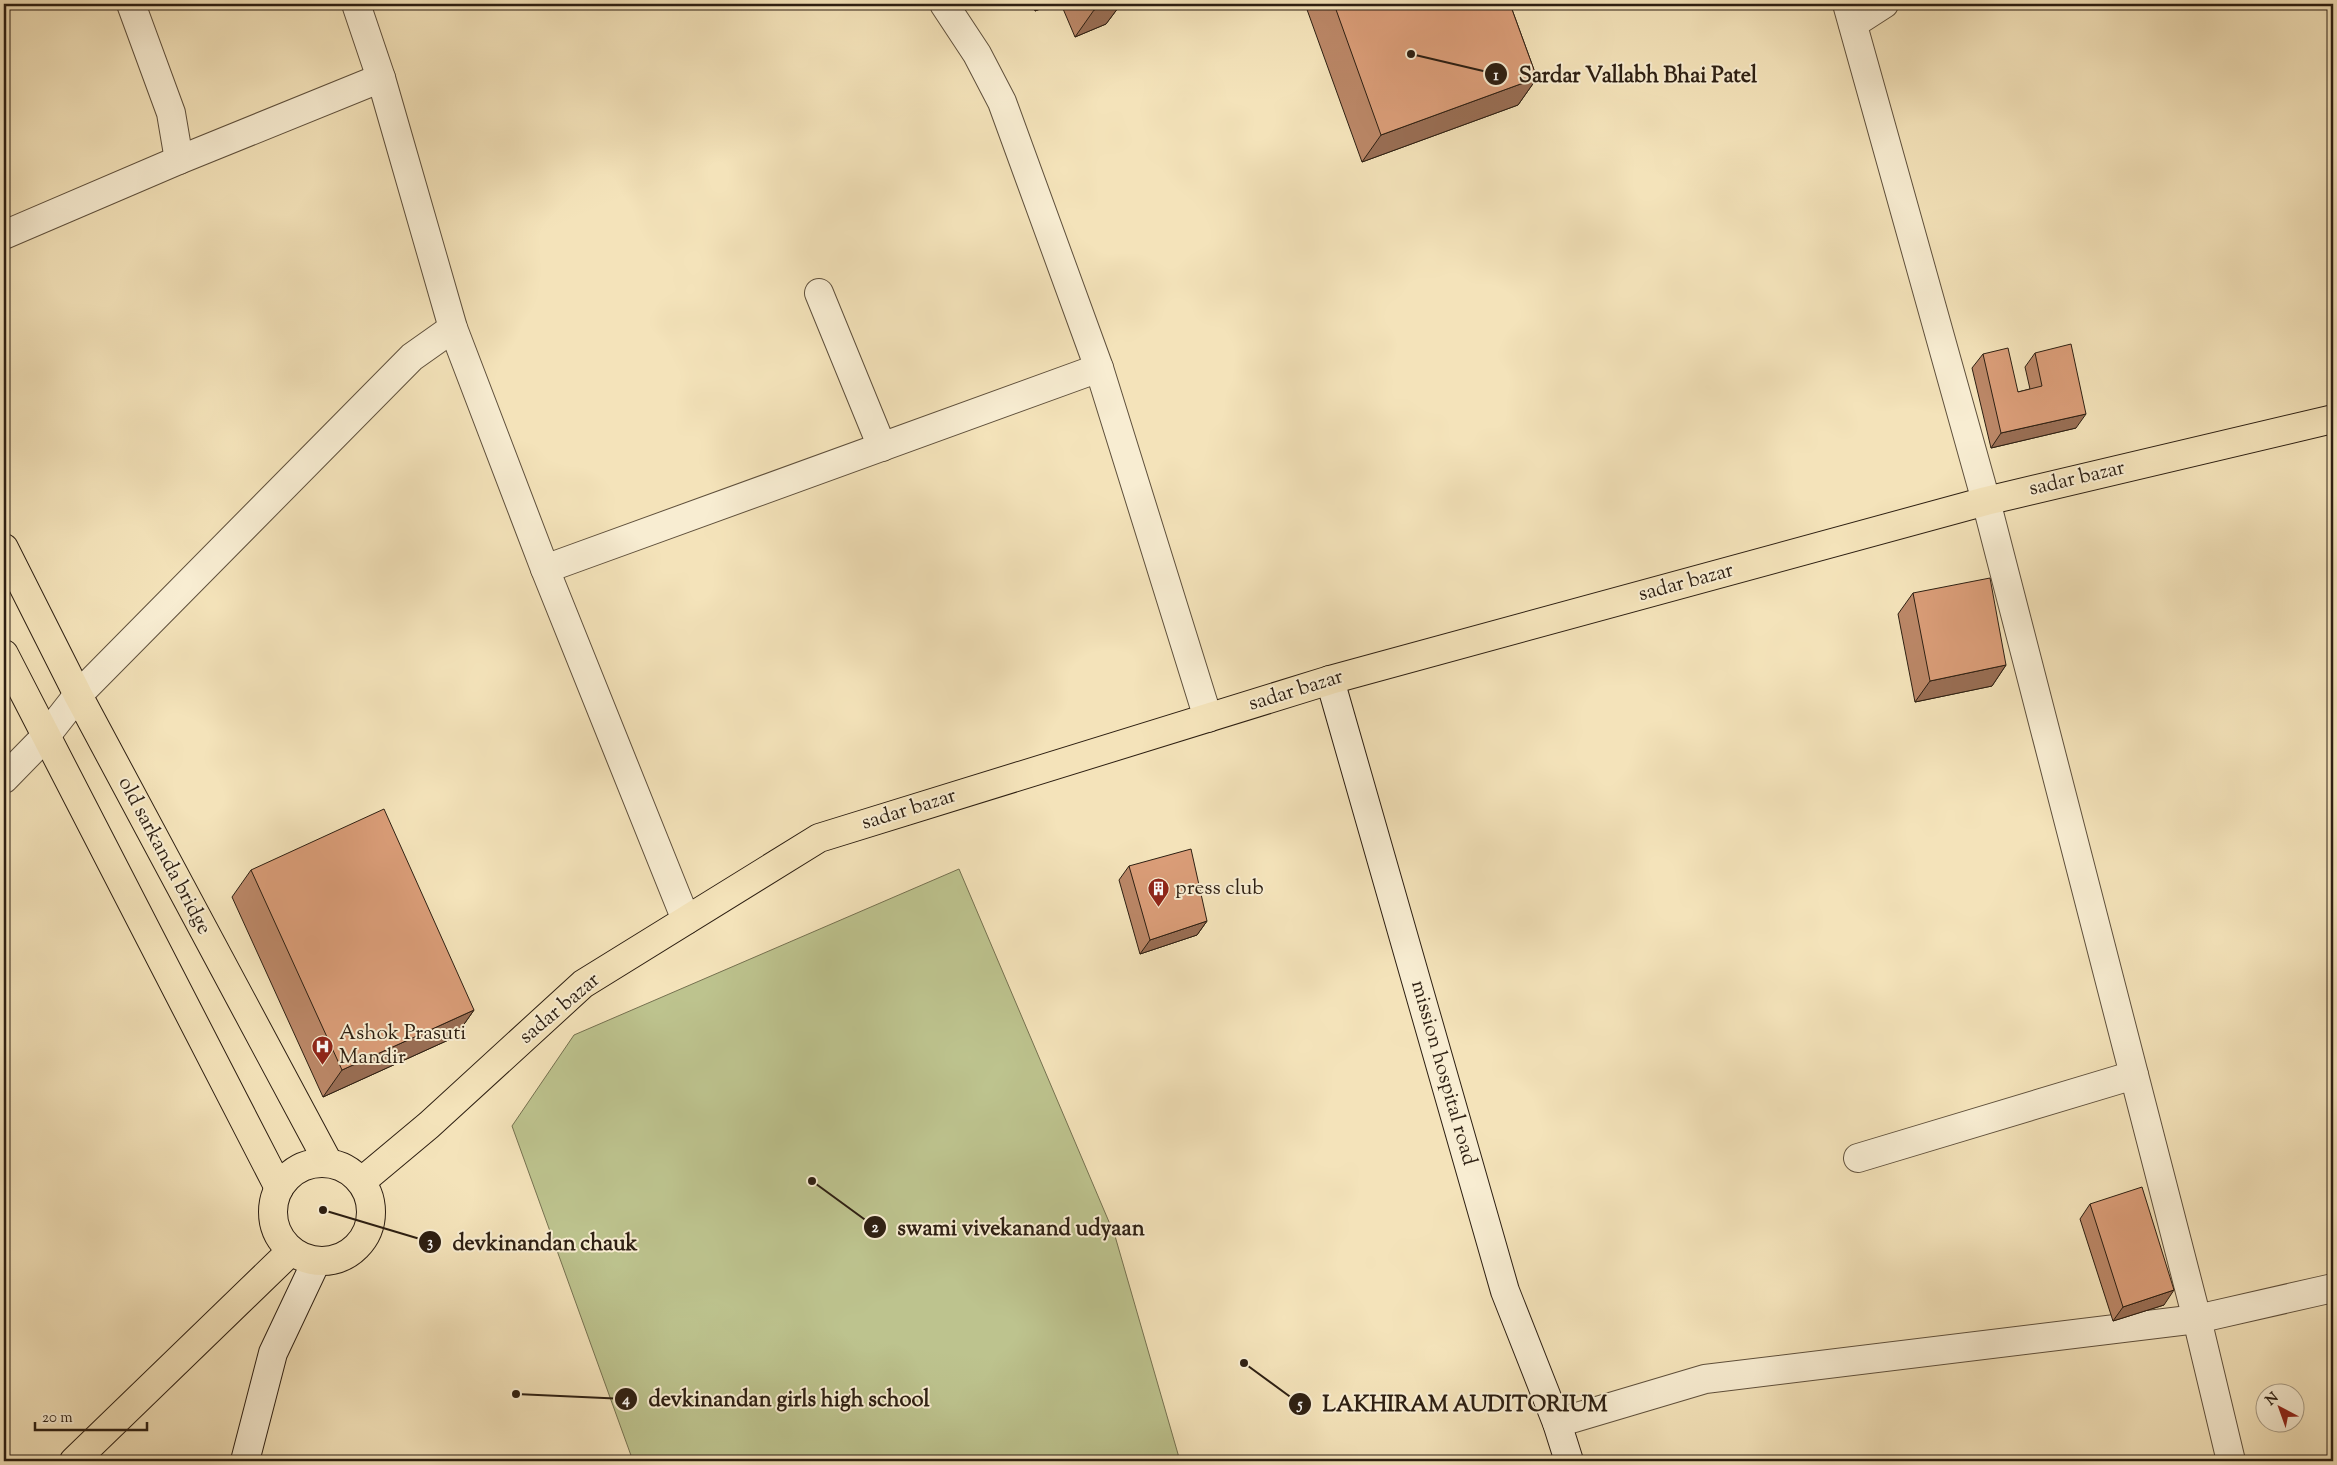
<svg xmlns="http://www.w3.org/2000/svg" width="2337" height="1465" viewBox="0 0 2337 1465" font-family="'Sorts Mill Goudy',serif">
<style>
.green{fill:#bdc38e;stroke:#757150}
.lines{fill:none;stroke-linecap:round;stroke-linejoin:round}
.street-casing{stroke:#5f503c;stroke-width:30}
.secondary-casing{stroke:#2d1f12;stroke-width:30}
.primary-casing{stroke:#2d1f12;stroke-width:30}
.street{stroke:#f8edd2;stroke-width:28}
.secondary{stroke:#f8edd2;stroke-width:28}
.primary{stroke:#f4e3ba;stroke-width:28}
.wall{fill:#bb8767;stroke:#2d1f12}
.shaded-wall{fill:#996e54;stroke:#2d1f12}
.building{fill:#da9d78;stroke:#2d1f12}
.labels{text-anchor:middle;dominant-baseline:central;stroke-width:4;stroke-linejoin:round;paint-order:stroke}
.street-label{font-size:21px;fill:#2d1f12;stroke:#f8edd2}
.poi-label{font-size:21px;fill:#2d1f12;stroke:#f8edd2;text-anchor:start}
.leader{fill:none;stroke:#2d1f12;stroke-width:2}
.callout-dot{fill:#2d1f12;stroke:#f8edd2;stroke-width:2}
.mark-label{font-size:15px;text-anchor:middle;font-weight:bold;fill:#fff}
.callout-label{font-size:22px;text-anchor:middle;font-weight:bold;fill:#2d1f12;stroke:#f8edd2;stroke-width:4;stroke-linejoin:round;paint-order:stroke}
</style>
<rect width="100%" height="100%" fill="#f4e3ba"/>
<filter id="stains"><feTurbulence type="fractalNoise" baseFrequency=".004" numOctaves="4"/><feColorMatrix values="0 0 0 0 .2 0 0 0 0 .09 0 0 0 0 .02 0 0 0 .5 -.17"/></filter>
<radialGradient id="worn" r=".72"><stop offset=".6" stop-color="#630" stop-opacity="0"/><stop offset="1" stop-color="#630" stop-opacity=".3"/></radialGradient>
<path class="green" d="M959,869L1115,1236L1180,1461H633L512,1126L574,1035Z"/>
<g class="lines">
<defs>
<g id="street">
<path d="M131,4L171,113L179,160"/>
<path d="M356,4L381,78L453,328L545,569L686,920"/>
<path d="M944,4L977,54L1002,102L1099,368L1208,718"/>
<path d="M1847,4L1986,501L2197,1319L2231,1461"/>
<path d="M1853,24L1884,4"/>
<path d="M4,235L179,160L381,78"/>
<path d="M819,293L882,447"/>
<path d="M545,569L1099,368"/>
<path d="M4,779L45,737L78,695L412,357L453,328"/>
<path d="M1858,1158L2134,1075"/>
<path d="M1557,1423L1705,1379L2197,1319L2333,1288"/>
</g>
<g id="secondary">
<path d="M1330,680L1505,1291L1557,1423L1569,1461"/>
<path d="M245,1461L273,1353L316,1262"/>
</g>
<g id="primary">
<path d="M4,548L78,695L328,1162"/>
<path d="M4,654L279,1188"/>
<circle cx="322" cy="1212" r="49"/>
<path d="M362,1181L429,1125L583,984L819,838L1330,680L1986,501L2333,419"/>
<path d="M74,1461L291,1251"/>
</g>
</defs>
<use href="#street" class="street-casing"/>
<use href="#secondary" class="secondary-casing"/>
<use href="#primary" class="primary-casing"/>
<use href="#street" class="street"/>
<use href="#secondary" class="secondary"/>
<use href="#primary" class="primary"/>
</g>
<g class="wall">
<path d="M1032,4H1053L1035,11Z"/>
<path d="M1061,4H1121L1106,24L1075,37Z"/>
<path d="M1305,4H1510L1537,78L1518,105L1362,162Z"/>
<path d="M2035,353L2076,428L1991,448L1972,368L1983,354L2018,392L2030,389L2025,367Z"/>
<path d="M1913,593L2006,665L1992,686L1915,702L1898,614Z"/>
<path d="M1129,866L1207,921L1197,935L1140,954L1119,880Z"/>
<path d="M251,870L474,1010L455,1037L323,1097L232,897Z"/>
<path d="M2090,1204L2164,1305L2113,1321L2080,1219Z"/>
</g>
<g class="shaded-wall">
<path d="M1040,4H1053L1035,11Z"/>
<path d="M1110,4H1121L1106,24L1075,37L1094,10Z"/>
<path d="M1537,78L1518,105L1362,162L1381,135Z"/>
<path d="M2086,414L2076,428L1991,448L2001,433Z"/>
<path d="M2006,665L1992,686L1915,702L1930,681Z"/>
<path d="M1207,921L1197,935L1140,954L1150,940Z"/>
<path d="M474,1010L455,1037L323,1097L342,1070Z"/>
<path d="M2174,1290L2164,1305L2113,1321L2123,1307Z"/>
</g>
<g class="building">
<path d="M1091,4H1110L1094,10Z"/>
<path d="M1334,4H1510L1537,78L1381,135Z"/>
<path d="M2071,344L2086,414L2001,433L1983,354L2008,348L2018,392L2042,386L2035,353Z"/>
<path d="M1990,578L2006,665L1930,681L1913,593Z"/>
<path d="M384,809L474,1010L342,1070L251,870Z"/>
<path d="M1191,849L1207,921L1150,940L1129,866Z"/>
<path d="M2142,1187L2174,1290L2123,1307L2090,1204Z"/>
</g>
<defs>
<symbol id="building-pin" viewBox="-11 -11 22 30"><path d="M0 17L-7.5 6A9.5 9.5 0 1 1 7.5 6Z" fill="#8f2418" stroke="#f8edd2"/><path d="M-4-6H4V6H1V3H-1V6H-4ZM-2.5-4.3h1.7v1.8h-1.7ZM.8-4.3h1.7v1.8H.8ZM-2.5-1h1.7V.8h-1.7ZM.8-1h1.7V.8H.8Z" fill="#fff"/></symbol>
<symbol id="hospital-pin" viewBox="-11 -11 22 30"><path d="M0 17L-7.5 6A9.5 9.5 0 1 1 7.5 6Z" fill="#8f2418" stroke="#f8edd2"/><path d="M-5-5h3v3.5h4V-5h3V5h-3V1.5h-4V5h-3Z" fill="#fff"/></symbol>
</defs>
<g fill-rule="evenodd">
<use href="#building-pin" x="1146" y="876" width="25" height="34"/>
<use href="#hospital-pin" x="310" y="1034" width="25" height="34"/>
</g>
<g class="labels">
<g class="street-label">
<text transform="translate(2077 479) rotate(-13)">sadar bazar</text>
<text transform="translate(1686 583) rotate(-15)">sadar bazar</text>
<text transform="translate(1296 691) rotate(-17)">sadar bazar</text>
<text transform="translate(909 810) rotate(-17)">sadar bazar</text>
<text transform="translate(164 856) rotate(62)">old sarkanda bridge</text>
<text transform="translate(560 1009) rotate(-40)">sadar bazar</text>
<text transform="translate(1443 1073) rotate(74)">mission hospital road</text>
</g>
<g class="poi-label">
<text x="1175" y="889">press club</text>
<text x="339" y="1034">Ashok Prasuti<tspan x="339" dy="24">Mandir</tspan></text>
</g>
</g>
<path class="leader" d="M1411 54L1496 74M812 1181L875 1227M323 1210L430 1242M516 1394L626 1399M1244 1363L1300 1404"/>
<g class="callout-dot">
<circle cx="1411" cy="54" r="5"/>
<circle cx="812" cy="1181" r="5"/>
<circle cx="323" cy="1210" r="5"/>
<circle cx="516" cy="1394" r="5"/>
<circle cx="1244" cy="1363" r="5"/>
<circle cx="1496" cy="74" r="12"/>
<circle cx="875" cy="1227" r="12"/>
<circle cx="430" cy="1242" r="12"/>
<circle cx="626" cy="1399" r="12"/>
<circle cx="1300" cy="1404" r="12"/>
</g>
<g class="mark-label">
<text x="1496" y="80">1</text>
<text x="875" y="1232">2</text>
<text x="430" y="1247">3</text>
<text x="626" y="1404">4</text>
<text x="1300" y="1409">5</text>
</g>
<g class="callout-label">
<text x="1638" y="82">Sardar Vallabh Bhai Patel</text>
<text x="1021" y="1235">swami vivekanand udyaan</text>
<text x="545" y="1250">devkinandan chauk</text>
<text x="789" y="1406">devkinandan girls high school</text>
<text x="1465" y="1411">LAKHIRAM AUDITORIUM</text>
</g>
<rect width="2337" height="1465" fill="none" stroke="#f4e3ba" stroke-width="20"/>
<rect x="5" y="5" width="2327" height="1455" fill="none" stroke="#2d1f12" stroke-width="2.5"/>
<rect x="10" y="10" width="2317" height="1445" fill="none" stroke="#2d1f12"/>
<g transform="translate(2280 1408) rotate(319)"><circle r="24" fill="#f8edd2" stroke="#a79b85"/>
<path d="M0-4L9 19L0 12L-9 19Z" fill="#8f2418"/>
<text y="-8" font-size="14" font-weight="bold" text-anchor="middle" fill="#2d1f12">N</text>
</g>
<path d="M35 1422v8h112v-8" fill="none" stroke="#2d1f12" stroke-width="2.5"/>
<text x="42" y="1422" font-size="15" fill="#2d1f12" stroke="#f8edd2" stroke-width="4" paint-order="stroke">20 m</text>
<rect width="100%" height="100%" filter="url(#stains)"/>
<rect width="100%" height="100%" fill="url(#worn)"/>
</svg>
